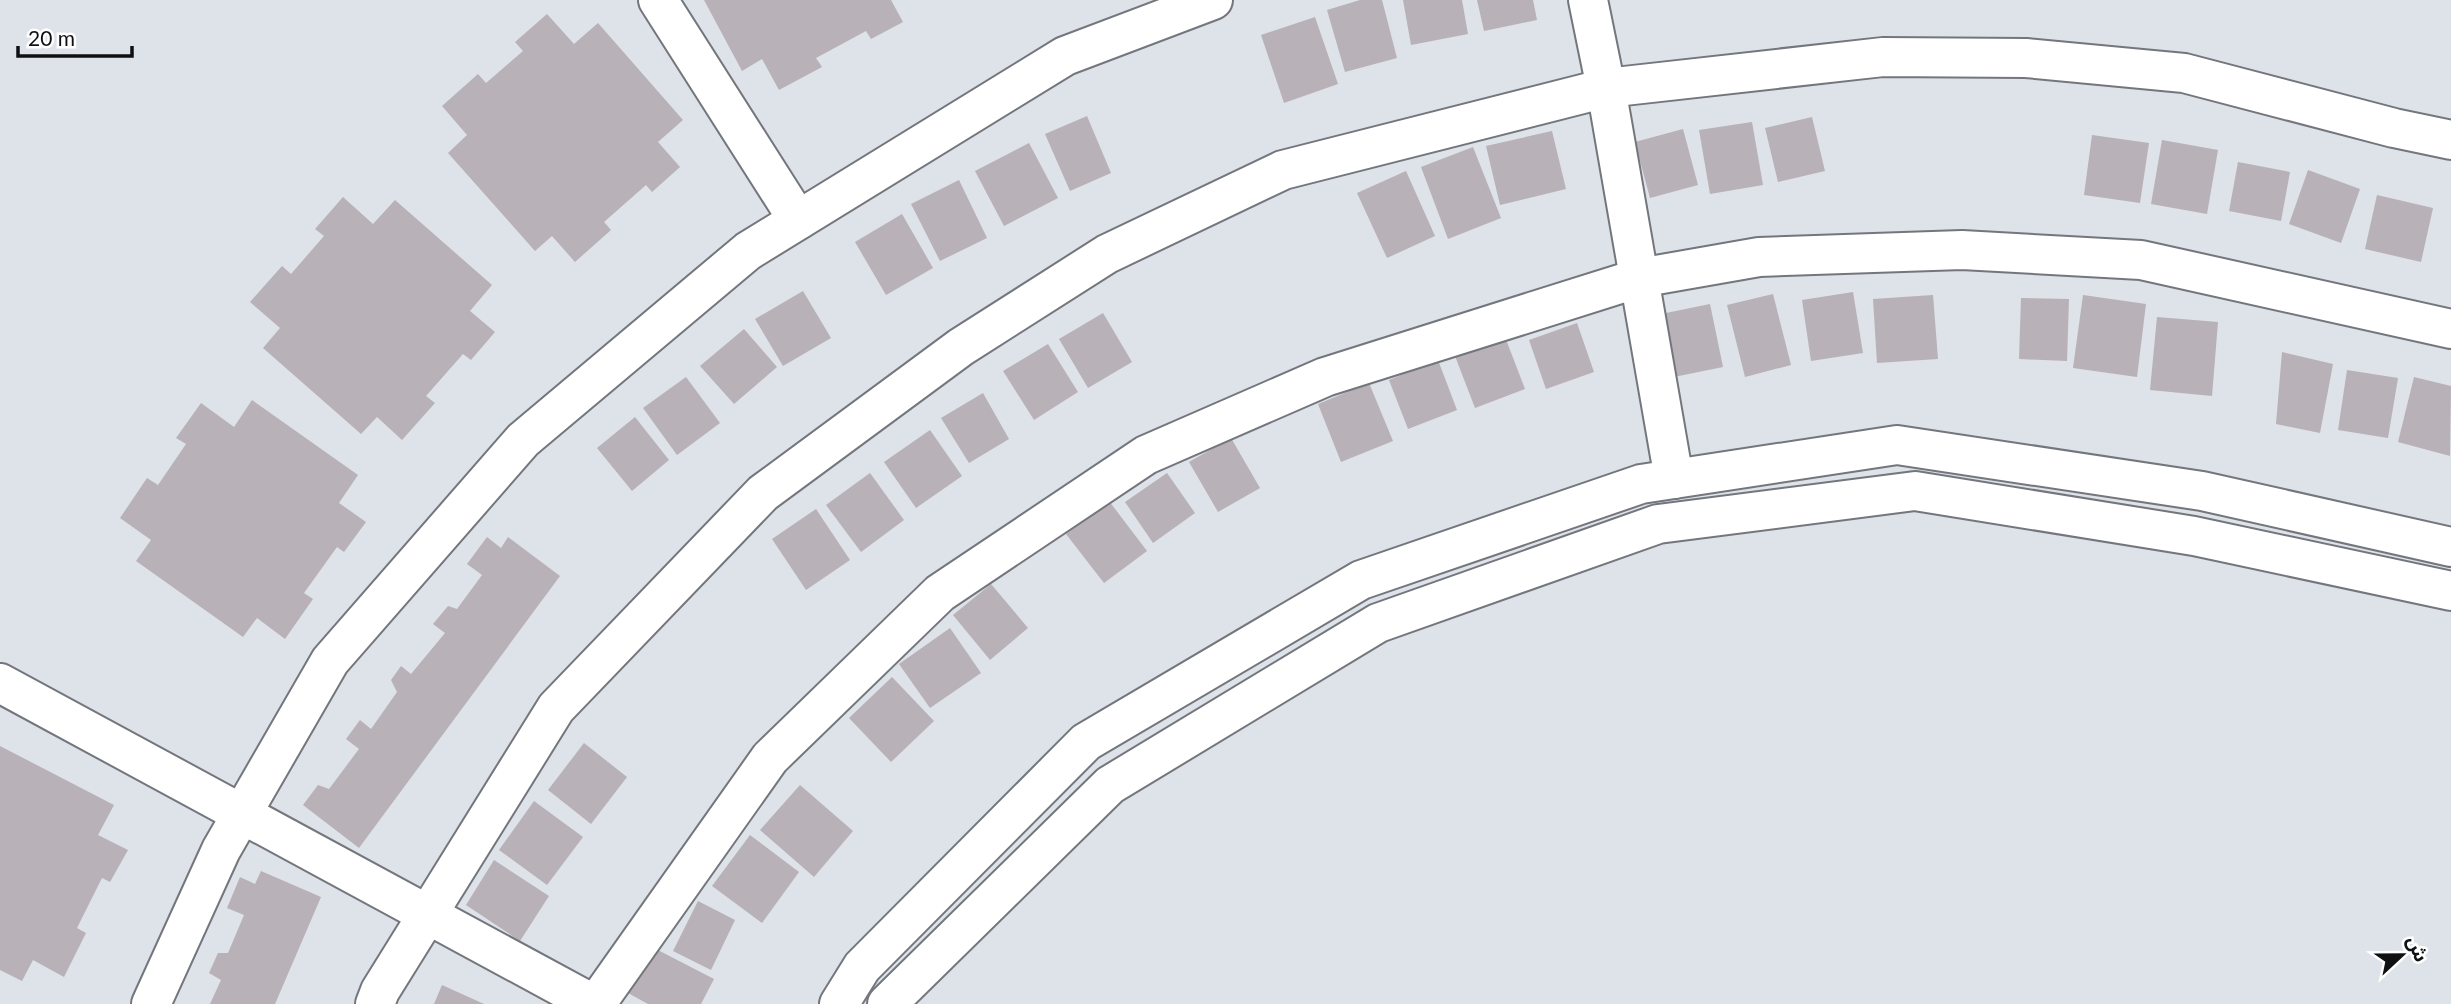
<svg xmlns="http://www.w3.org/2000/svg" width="2451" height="1004" viewBox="0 0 2451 1004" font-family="Lato,'Noto Sans Arabic',sans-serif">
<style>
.building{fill:#b8b1b7}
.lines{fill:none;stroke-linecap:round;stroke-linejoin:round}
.minor-casing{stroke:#73767c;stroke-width:42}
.minor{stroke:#fff;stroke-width:38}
</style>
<rect width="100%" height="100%" fill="#dee2e9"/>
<g class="building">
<path d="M704,0H891L903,22L871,39L866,31L816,58L822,67L779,90L762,59L742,71Z"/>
<path d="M1360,0H1382L1397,58L1345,72L1327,10Z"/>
<path d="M1403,0H1462L1468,34L1411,45Z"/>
<path d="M1477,0H1533L1537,20L1484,31Z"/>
<path d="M547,14L574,44L598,23L683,120L658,142L680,167L652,192L646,185L604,222L611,230L575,262L552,236L535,251L448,153L467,135L442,106L478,74L486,83L523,51L515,42Z"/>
<path d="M1315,17L1338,84L1284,103L1261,35Z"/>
<path d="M1087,116L1111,173L1070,191L1045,134Z"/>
<path d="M1812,117L1825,171L1778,182L1765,128Z"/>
<path d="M1752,122L1763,185L1710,194L1699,130Z"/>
<path d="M1683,129L1698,185L1650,198L1635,142Z"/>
<path d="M1552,131L1566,189L1500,205L1486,146Z"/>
<path d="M2092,135L2149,143L2140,203L2084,195Z"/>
<path d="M2162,140L2218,150L2207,214L2151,204Z"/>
<path d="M1029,143L1058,198L1004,226L975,171Z"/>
<path d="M1473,147L1501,218L1448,239L1421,167Z"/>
<path d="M2238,162L2290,172L2281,221L2229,211Z"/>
<path d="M2308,170L2360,189L2341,243L2289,224Z"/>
<path d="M1406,171L1435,236L1387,258L1357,193Z"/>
<path d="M959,180L987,238L940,261L911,204Z"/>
<path d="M2377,195L2433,208L2421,262L2365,249Z"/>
<path d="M343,197L373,224L395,200L492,285L470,311L495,332L471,360L463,354L426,396L435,403L402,440L377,417L361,434L263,348L280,328L250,302L282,266L291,274L324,236L315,229Z"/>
<path d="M902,214L933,268L886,295L855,242Z"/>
<path d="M803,291L831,338L783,366L755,319Z"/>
<path d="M1853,292L1863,353L1811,361L1802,300Z"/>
<path d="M1773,294L1791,365L1745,377L1727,305Z"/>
<path d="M1933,295L1938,359L1877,363L1873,299Z"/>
<path d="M2083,295L2146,304L2137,377L2073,368Z"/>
<path d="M2021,298L2069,299L2067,361L2019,359Z"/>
<path d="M1710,304L1723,367L1674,377L1661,314Z"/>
<path d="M1103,313L1132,362L1088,388L1059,339Z"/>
<path d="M2157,317L2218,322L2212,396L2150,390Z"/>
<path d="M1577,323L1594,372L1546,389L1529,340Z"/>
<path d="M744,329L777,367L734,404L700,366Z"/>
<path d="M1505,337L1525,389L1475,408L1455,356Z"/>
<path d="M1048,344L1078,392L1034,420L1003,371Z"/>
<path d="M2282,352L2333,364L2320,433L2276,424Z"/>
<path d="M1438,360L1457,410L1408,429L1389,380Z"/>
<path d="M2347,370L2398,378L2388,438L2338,430Z"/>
<path d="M686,377L720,423L677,455L643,408Z"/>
<path d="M2414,377L2451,386L2450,456L2398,442Z"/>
<path d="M1369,383L1393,441L1341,462L1318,404Z"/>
<path d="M983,393L1009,439L969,463L941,418Z"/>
<path d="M252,400L358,475L339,503L366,522L344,552L337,547L304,593L313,599L285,639L257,618L243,637L136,561L151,540L120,518L147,478L158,485L186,444L176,438L201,403L234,427Z"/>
<path d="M635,417L669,460L632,491L597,448Z"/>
<path d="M930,430L962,476L916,508L884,462Z"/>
<path d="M1231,438L1260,488L1218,512L1189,462Z"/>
<path d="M870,473L904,520L861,552L826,505Z"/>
<path d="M1167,473L1195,513L1153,543L1125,502Z"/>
<path d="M1109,501L1147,551L1104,583L1066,534Z"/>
<path d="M816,509L850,560L806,590L772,539Z"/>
<path d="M487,537L501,548L508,537L560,576L359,848L303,805L318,785L329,789L359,749L346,739L360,720L371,729L397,692L391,680L401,666L411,674L445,633L433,624L448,606L457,609L482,575L467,564Z"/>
<path d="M991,584L1028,628L990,660L953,615Z"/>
<path d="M950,628L981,673L930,708L899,664Z"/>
<path d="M892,677L934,721L891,762L849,718Z"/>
<path d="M584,743L627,777L591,824L548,790Z"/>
<path d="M0,746L114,805L98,835L128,850L110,882L102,878L77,928L86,933L64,977L33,960L22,981L0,970Z"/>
<path d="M800,785L853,831L814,877L760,830Z"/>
<path d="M534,801L583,837L547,885L499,850Z"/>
<path d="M750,835L799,872L762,923L712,886Z"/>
<path d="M494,860L549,896L520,941L466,905Z"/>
<path d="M261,871L321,897L275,1004H210L221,980L209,973L218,953H228L244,915L227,908L240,877L255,884Z"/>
<path d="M698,901L735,920L711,970L673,951Z"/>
<path d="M652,947L714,979L701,1004H648L628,993Z"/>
<path d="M442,985L484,1004H434Z"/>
</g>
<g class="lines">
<defs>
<g id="minor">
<path d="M658,0L798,220"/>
<path d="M1588,0L1606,88L1674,479"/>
<path d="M0,683L593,1004"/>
<path d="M151,1004L221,850L330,661L523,440L748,251L1065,56L1213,0"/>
<path d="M375,1004L380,991L556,708L763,493L961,347L1107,254L1283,170L1606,88L1883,57L2026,58L2184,73L2394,128L2451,140"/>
<path d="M596,1004L770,758L940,593L1146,455L1325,377L1639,278L1759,257L1962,250L2141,260L2451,329"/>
<path d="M839,1004L862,967L1086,742L1361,580L1641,484L1897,445L2202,491L2451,547"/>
<path d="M887,1004L1110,785L1378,623L1658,524L1915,491L2194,536L2451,591"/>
</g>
</defs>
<use href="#minor" class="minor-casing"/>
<use href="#minor" class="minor"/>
</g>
<g transform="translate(2402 955) rotate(68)" stroke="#ffffff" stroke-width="5" paint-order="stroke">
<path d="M0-5L12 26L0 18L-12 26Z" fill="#0f1012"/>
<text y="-10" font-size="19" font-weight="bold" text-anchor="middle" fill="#0f1012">ش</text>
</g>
<path d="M18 46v10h114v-10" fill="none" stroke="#0f1012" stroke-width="3.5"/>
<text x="28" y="46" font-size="21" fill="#0f1012" stroke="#ffffff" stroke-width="5" paint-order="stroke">20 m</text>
</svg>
